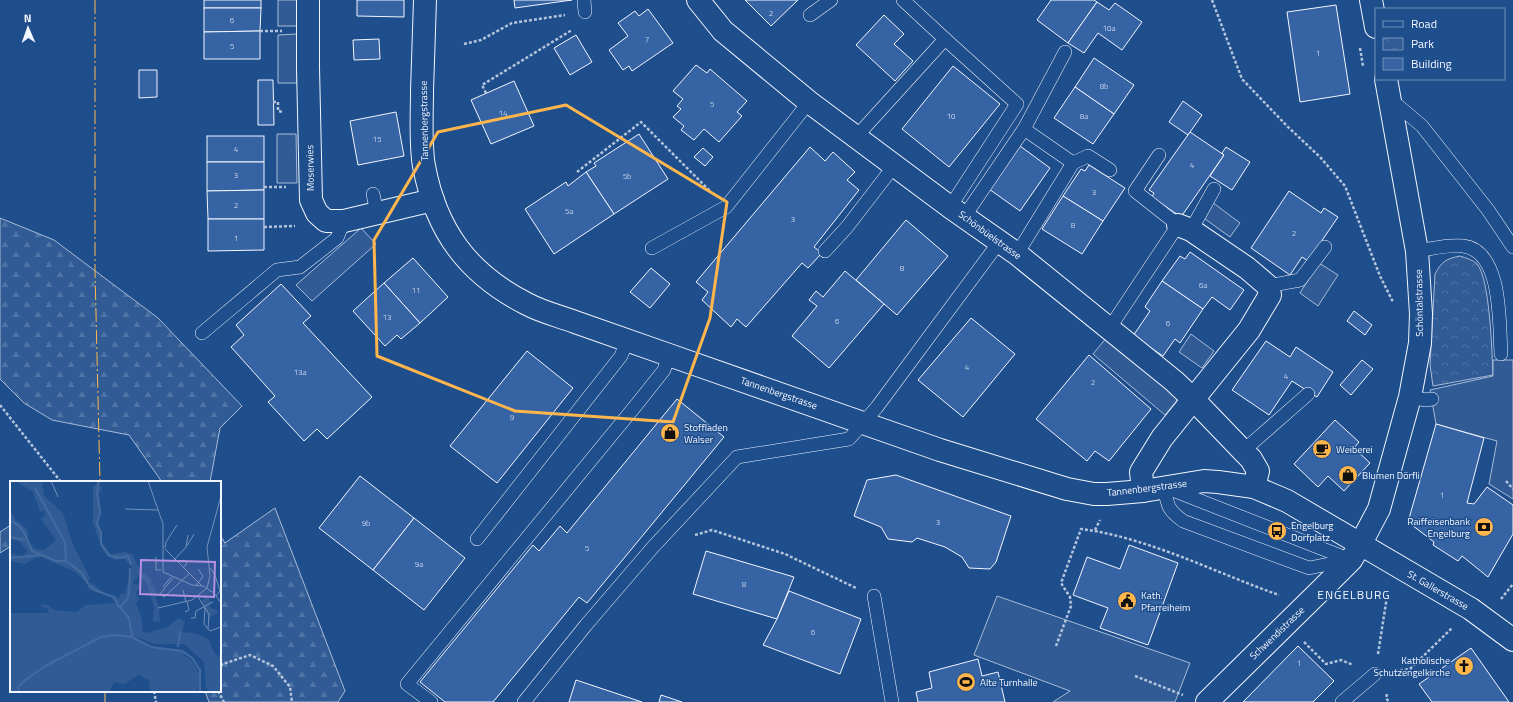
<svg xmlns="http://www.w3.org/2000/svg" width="1513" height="702" viewBox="0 0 1513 702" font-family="'Titillium Web',sans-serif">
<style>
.forest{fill:url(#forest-firs);stroke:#a8bbd7}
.park{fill:url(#park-crowns);stroke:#a8bbd7}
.built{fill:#305b95;stroke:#a8bbd7}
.building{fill:#3563a3;stroke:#f2f6ff}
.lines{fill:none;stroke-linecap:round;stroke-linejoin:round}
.lane-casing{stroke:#f2f6ff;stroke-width:14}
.street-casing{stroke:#f2f6ff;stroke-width:24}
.secondary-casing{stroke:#f2f6ff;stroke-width:24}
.path{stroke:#b3c4dc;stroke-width:2.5;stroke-dasharray:3 2;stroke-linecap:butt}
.lane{stroke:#1f4e8c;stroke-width:13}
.street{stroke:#1f4e8c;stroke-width:22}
.secondary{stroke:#1f4e8c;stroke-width:22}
.power{stroke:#ffb74d;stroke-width:1;stroke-dasharray:14 3 2 3;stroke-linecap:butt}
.marked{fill:none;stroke:#ffb74d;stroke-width:3;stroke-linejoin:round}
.labels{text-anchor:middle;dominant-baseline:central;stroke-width:3;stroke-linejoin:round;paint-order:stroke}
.number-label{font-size:8px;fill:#c3d1e8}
.street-label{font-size:10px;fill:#f2f6ff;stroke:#1f4e8c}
.poi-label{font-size:10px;fill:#f2f6ff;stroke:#1f4e8c;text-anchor:start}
.quarter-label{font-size:12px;letter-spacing:1px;fill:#f2f6ff;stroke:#1f4e8c}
.inset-river{fill:none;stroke:#446ba0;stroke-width:2}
.inset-road{fill:none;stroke:#7391ba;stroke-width:1}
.view{fill:#b691df;fill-opacity:0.15;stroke:#b691df;stroke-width:2}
.inset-edge{fill:none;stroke:#f2f6ff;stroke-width:2}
</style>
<defs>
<pattern id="forest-firs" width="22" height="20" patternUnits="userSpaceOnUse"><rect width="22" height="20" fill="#305b95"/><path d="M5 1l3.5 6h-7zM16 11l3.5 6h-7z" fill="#4e73a5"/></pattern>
<pattern id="park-crowns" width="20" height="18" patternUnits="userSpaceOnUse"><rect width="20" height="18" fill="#305b95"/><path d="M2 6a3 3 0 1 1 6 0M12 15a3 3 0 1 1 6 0" fill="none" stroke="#4e73a5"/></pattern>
</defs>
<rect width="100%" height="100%" fill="#1f4e8c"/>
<g class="forest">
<path d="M0,218L54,240L158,318L242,406L220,428L210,482H162L129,435L52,420L24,403L0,379Z"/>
<path d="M275,508L345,691L338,702H209L205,691H220V535L225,543Z"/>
<path d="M11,525V546L0,553V532Z"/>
</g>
<path class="park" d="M1460,256C1466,258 1473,260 1477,264C1490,278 1492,354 1493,375L1433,386L1430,365L1435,274C1442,261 1446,259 1460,256Z"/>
<g class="built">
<rect x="278" y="0" width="20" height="26"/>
<path d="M297,34V83H278V35Z"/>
<path d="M277,134H296L297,183H277Z"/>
<path d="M1212,202L1240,223L1230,237L1201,216Z"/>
<path d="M361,228L376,244L312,301L296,285Z"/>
<path d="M1319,263L1338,275L1318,306L1300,293Z"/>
<path d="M1191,334L1214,351L1202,368L1179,352Z"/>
<path d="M1107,337L1179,398L1165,415L1093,354Z"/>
<path d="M1493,360H1513V499L1489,484L1497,441L1436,424L1430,390L1493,376Z"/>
<path d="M997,596L1190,663L1175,702H1053L1070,691L974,655Z"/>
</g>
<g class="building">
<rect x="204" y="0" width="57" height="8"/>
<path d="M357,0H404V17L357,16Z"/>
<path d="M514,0H572L515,8Z"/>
<path d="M745,0H798L771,26Z"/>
<path d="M1051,0H1094L1097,2L1068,43L1037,20Z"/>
<path d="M1097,2L1109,10L1115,3L1142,22L1122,50L1098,33L1084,53L1068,43Z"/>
<path d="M1336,5L1350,94L1300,102L1287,12Z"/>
<path d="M204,8H261L260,31L204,32Z"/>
<path d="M648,9L673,43L632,71L629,66L623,70L609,50L628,36L618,23L635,11L639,16Z"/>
<path d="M884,15L904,34L894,44L913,61L895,81L856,45Z"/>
<path d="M260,31V59H204V32Z"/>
<path d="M576,35L592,62L570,75L554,48Z"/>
<path d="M379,39L380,59L354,60L353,40Z"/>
<path d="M1094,58L1134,85L1114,114L1075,87Z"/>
<path d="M696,65L707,73L710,69L747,101L737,112L742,116L719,142L704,129L694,140L681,130L684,126L673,117L681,109L677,106L683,99L673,91Z"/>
<path d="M953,66L1000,104L949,167L902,129Z"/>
<path d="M139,70H157V97L139,98Z"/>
<path d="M258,80H273L274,125H258Z"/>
<path d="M514,81L534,126L491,144L471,100Z"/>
<path d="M1075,87L1114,114L1093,144L1054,118Z"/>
<path d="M1183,101L1202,115L1188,135L1169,122Z"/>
<path d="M396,112L404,156L358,165L350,121Z"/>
<path d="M1190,132L1224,155L1181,217L1152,197L1154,193L1149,190Z"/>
<path d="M639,134L668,179L614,214L586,172L596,166L594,163Z"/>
<rect x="207" y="136" width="57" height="26"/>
<path d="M1020,146L1050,168L1020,211L989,189Z"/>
<path d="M810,147L825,161L833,152L855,172L847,180L859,190L814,247L822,253L808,268L802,263L746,327L737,319L731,327L702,300L708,292L696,282Z"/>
<path d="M1226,147L1250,162L1232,190L1210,176L1224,155L1222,153Z"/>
<path d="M703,148L713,157L705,166L694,157Z"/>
<path d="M207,162H264V190L207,191Z"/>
<path d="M1089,165L1125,188L1103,221L1063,196L1081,169L1085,171Z"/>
<path d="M586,172L614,214L554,254L525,209L566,182L568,186Z"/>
<path d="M264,190V219H208L207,191Z"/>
<path d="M1289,191L1321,213L1324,208L1338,217L1308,261L1302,257L1290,275L1251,248Z"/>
<path d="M1063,196L1103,221L1082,254L1042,229Z"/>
<path d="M208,219H264V250L208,251Z"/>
<path d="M906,220L948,256L897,315L856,280Z"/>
<path d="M1190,252L1244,290L1230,310L1212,297L1203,309L1162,281L1180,256L1185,259Z"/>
<path d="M413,258L448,297L420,323L384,283Z"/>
<path d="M651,268L670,284L650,308L630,292Z"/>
<path d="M845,271L884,304L829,368L792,336L817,306L809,300L816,291L823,297Z"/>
<path d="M1162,281L1203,309L1180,343L1175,339L1163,356L1133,336L1150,311L1145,307L1146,305Z"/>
<path d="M384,283L420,323L401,339L397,335L385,346L353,311Z"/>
<path d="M281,284L311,316L303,323L372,397L327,439L317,429L304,441L268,402L275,396L231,347L244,335L236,325Z"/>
<path d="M1354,311L1372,325L1365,335L1347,321Z"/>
<path d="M971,318L1015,354L963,417L918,380Z"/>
<path d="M1266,341L1290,357L1296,347L1333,372L1317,397L1292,381L1269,415L1232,390Z"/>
<path d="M527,351L573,388L497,483L450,446Z"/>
<path d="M1089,355L1151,409L1109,461L1095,451L1087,461L1036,419Z"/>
<path d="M1362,360L1373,369L1351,395L1340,385Z"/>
<path d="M677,399L724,437L587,603L579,597L493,702H445L420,682L533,545L539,551L560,526L567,533Z"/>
<path d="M1335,420L1359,442L1354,448L1370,463L1344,491L1328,476L1318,487L1294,464Z"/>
<path d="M1436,424L1484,438L1467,503L1474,504L1487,487L1513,505V534L1488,577L1462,556L1458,561L1433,545L1434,542L1408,522Z"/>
<path d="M896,475L1011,516L996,562L990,569L969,568L962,557L945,547L917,538L912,542L888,539L881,527L854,516L867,480Z"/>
<path d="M360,476L414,518L373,570L319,528Z"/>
<path d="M414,518L465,558L424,610L373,570Z"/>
<path d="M1129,545L1178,563L1148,645L1100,628L1108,608L1073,595L1087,557L1120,569Z"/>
<path d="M706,551L794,577L777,619L693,594Z"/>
<path d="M789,591L861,619L840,674L763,645L777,619Z"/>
<path d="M1298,646L1334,681L1313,702H1243Z"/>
<path d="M1471,648L1509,702H1432L1419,684Z"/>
<path d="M978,659L982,676L998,672L1005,702H918L916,692L932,688L929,672Z"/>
<path d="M576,680L642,702H569Z"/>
<path d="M661,695L682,702H659Z"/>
</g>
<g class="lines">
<defs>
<g id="lane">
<path d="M584,0L585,12"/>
<path d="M810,15L831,0"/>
<path d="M945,39L1017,104L950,207"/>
<path d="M1390,99L1422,126L1488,210L1513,247"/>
<path d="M1024,129L1073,163"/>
<path d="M856,137L945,39L903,0"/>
<path d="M373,194L377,213"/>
<path d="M964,217L1024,129L1065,52"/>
<path d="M1191,230L1214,189"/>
<path d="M652,248L726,207L809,102"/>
<path d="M825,251L847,227L894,166"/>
<path d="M1417,251C1431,249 1448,244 1463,246C1503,251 1499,324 1501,354"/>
<path d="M1017,254L1073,163L1088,156L1110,170"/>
<path d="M1268,286L1300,280L1325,247"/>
<path d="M1109,329L1178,225L1135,191L1159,155"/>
<path d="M202,333L277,270L300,267L337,238L344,221"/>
<path d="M1410,397L1426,400L1432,399"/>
<path d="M1243,451L1308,394"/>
<path d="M1164,487C1168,506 1167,509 1183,521L1309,568L1349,560"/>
<path d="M1170,489L1351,560"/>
<path d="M477,539L621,356L627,341"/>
<path d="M874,596L892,702"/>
<path d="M431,702L407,684L637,404L664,370L669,355"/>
<path d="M524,702L586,625L653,547L737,457L849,439L877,407L1000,241"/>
<path d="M1342,702L1375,674"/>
</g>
<g id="street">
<path d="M308,0V68L311,200L317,213L326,221H344L433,200"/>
<path d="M698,0L723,31L809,102L950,207L1017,254L1174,381L1194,400L1243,451L1251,459L1258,471L1254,487"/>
<path d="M1143,491L1141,472L1162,438L1249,330L1270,295L1268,286L1247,268L1191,230L1178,225"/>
<path d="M1207,702L1321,590L1351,560L1360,545"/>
</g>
<g id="secondary">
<path d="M425,0C424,30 423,61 422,91C422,114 420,144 424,166C436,231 468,274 527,304C542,312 559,316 575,322C606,333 637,344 669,355L940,450L1067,489L1094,494H1107L1143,491L1204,481L1218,482L1254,487L1287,501L1471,609L1513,640"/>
<path d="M1371,0L1376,27"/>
<path d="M1360,545L1379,509L1410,397L1420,343L1421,314L1417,251L1386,79"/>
</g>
</defs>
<use href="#lane" class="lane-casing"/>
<use href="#street" class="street-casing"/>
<use href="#secondary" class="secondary-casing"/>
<g class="path">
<path d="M1212,0L1242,79L1287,126L1320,157L1345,186L1380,276L1393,302"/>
<path d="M260,31H282"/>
<path d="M464,44L481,40L512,23L565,15"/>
<path d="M1360,48L1363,66"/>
<path d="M486,93L482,85L572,30"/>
<path d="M273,102H278V111L283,112"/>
<path d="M577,172L641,122L710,191"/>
<path d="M264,187H286"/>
<path d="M264,227L295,226"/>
<path d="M0,405L61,482"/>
<path d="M1506,481L1513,489"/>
<path d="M1095,530L1100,520"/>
<path d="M695,535L712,530L785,554L856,588"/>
<path d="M1501,599L1513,584"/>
<path d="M1304,642L1326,664L1341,660L1353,665"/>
<path d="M1056,646L1071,606L1070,597L1061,583L1081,529C1147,537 1216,573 1279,595"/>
<path d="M1378,654L1388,590"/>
<path d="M220,665L250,655L273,666L290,687L292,702"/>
<path d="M1395,671L1410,669L1452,628"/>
<path d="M1135,676L1183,695"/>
<path d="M154,691L156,702"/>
<path d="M218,691L224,702"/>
<path d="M1387,694L1386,698L1389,702"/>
</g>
<use href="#lane" class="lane"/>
<use href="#street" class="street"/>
<use href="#secondary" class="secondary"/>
<g class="power">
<path d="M95,0V271L100,482"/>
<path d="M105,691V702"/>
</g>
</g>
<path class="marked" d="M566,105L727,202L710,318L673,422L515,411L377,356L374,240L438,132Z"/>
<defs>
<symbol id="shop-disc" viewBox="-11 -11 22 22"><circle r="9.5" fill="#ffb74d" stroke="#1f4e8c"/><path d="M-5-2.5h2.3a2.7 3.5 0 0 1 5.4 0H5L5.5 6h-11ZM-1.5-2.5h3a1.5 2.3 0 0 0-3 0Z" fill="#111"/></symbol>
<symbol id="cafe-disc" viewBox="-11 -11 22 22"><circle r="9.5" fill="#ffb74d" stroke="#1f4e8c"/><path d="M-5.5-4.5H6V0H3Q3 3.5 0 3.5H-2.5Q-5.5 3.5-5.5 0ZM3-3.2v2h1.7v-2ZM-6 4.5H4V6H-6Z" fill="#111"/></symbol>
<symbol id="bank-disc" viewBox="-11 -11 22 22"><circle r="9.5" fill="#ffb74d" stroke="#1f4e8c"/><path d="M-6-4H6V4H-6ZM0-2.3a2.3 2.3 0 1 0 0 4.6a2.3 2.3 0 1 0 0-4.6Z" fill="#111"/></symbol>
<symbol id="bus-disc" viewBox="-11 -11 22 22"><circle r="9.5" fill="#ffb74d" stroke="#1f4e8c"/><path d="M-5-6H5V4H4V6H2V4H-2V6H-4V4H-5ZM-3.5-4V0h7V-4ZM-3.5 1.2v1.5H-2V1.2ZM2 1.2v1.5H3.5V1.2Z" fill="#111"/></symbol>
<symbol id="civic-disc" viewBox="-11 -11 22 22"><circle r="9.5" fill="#ffb74d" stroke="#1f4e8c"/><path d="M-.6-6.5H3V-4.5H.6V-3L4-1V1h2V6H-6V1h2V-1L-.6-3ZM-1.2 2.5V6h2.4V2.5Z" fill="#111"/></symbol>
<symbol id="church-disc" viewBox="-11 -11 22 22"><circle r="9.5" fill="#ffb74d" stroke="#1f4e8c"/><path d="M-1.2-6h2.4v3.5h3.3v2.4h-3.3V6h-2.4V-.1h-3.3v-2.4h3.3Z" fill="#111"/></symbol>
<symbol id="stadium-disc" viewBox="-11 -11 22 22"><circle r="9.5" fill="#ffb74d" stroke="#1f4e8c"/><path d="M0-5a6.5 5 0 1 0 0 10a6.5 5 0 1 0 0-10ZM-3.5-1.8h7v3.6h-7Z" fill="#111"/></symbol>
</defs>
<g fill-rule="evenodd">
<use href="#shop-disc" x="659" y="422" width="22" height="22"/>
<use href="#cafe-disc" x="1311" y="438" width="22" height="22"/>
<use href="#shop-disc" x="1337" y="464" width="22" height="22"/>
<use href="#bank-disc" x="1473" y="516" width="22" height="22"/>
<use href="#bus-disc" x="1266" y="520" width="22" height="22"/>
<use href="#civic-disc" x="1116" y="590" width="22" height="22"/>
<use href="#church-disc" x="1453" y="655" width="22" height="22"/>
<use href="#stadium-disc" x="955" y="671" width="22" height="22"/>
</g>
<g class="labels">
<g class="number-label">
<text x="771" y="13">2</text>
<text x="232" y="20">6</text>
<text x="1109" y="28">10a</text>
<text x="647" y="39">7</text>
<text x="232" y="46">5</text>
<text x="1318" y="53">1</text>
<text x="1104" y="86">8b</text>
<text x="712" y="104">5</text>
<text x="503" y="113">14</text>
<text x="951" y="116">10</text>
<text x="1084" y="116">8a</text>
<text x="377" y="139">15</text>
<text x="236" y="149">4</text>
<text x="1192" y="165">4</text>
<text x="236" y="175">3</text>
<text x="627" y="176">5b</text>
<text x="1094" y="192">3</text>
<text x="236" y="205">2</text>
<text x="569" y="211">5a</text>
<text x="793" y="219">3</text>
<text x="1073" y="225">8</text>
<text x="1294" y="233">2</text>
<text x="236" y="238">1</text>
<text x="902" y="268">8</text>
<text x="1203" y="285">6a</text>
<text x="416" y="290">11</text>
<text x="387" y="317">13</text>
<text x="837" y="321">6</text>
<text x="1168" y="323">6</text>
<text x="967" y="367">4</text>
<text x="300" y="372">13a</text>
<text x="1286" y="376">4</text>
<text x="1093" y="382">2</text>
<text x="512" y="417">9</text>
<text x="1442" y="495">1</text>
<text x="938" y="522">3</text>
<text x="366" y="523">9b</text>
<text x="587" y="548">5</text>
<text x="419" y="564">9a</text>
<text x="744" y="584">8</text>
<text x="813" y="632">6</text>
<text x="1299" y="663">1</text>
</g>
<g class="street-label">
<text transform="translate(424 121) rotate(-91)">Tannenbergstrasse</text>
<text transform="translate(310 168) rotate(-91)">Moserwies</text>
<text transform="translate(990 235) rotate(36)">Schönbüelstrasse</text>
<text transform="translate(1419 303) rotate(-91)">Schöntalstrasse</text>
<text transform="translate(779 393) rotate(19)">Tannenbergstrasse</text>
<text transform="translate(1147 488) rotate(-7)">Tannenbergstrasse</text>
<text transform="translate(1438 590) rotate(30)">St. Gallerstrasse</text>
<text transform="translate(1277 633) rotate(-44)">Schwendistrasse</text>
</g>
<g class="poi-label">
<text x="684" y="427">Stoffladen<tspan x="684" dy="12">Walser</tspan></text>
<text x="1336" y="449">Weiberei</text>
<text x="1362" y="475">Blumen Dörfli</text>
<text x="1470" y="521" text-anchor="end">Raiffeisenbank<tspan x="1470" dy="12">Engelburg</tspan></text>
<text x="1291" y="525">Engelburg<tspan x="1291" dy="12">Dorfplatz</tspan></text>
<text x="1141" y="595">Kath.<tspan x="1141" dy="12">Pfarreiheim</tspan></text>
<text x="1450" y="660" text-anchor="end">Katholische<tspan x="1450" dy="12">Schutzengelkirche</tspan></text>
<text x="980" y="682">Alte Turnhalle</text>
</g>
<g class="quarter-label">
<text x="1354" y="594">ENGELBURG</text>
</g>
</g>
<g transform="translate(10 481)">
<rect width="211" height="211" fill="#1f4e8c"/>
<path d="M5,0H32L34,15L53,32L63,64L80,97L78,103L80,101L93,111L110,117V113H115L122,86L128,96L123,100V103L132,104L126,111L129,118L126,122L132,139V150L137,152L157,146L169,137L175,141L172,151L188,153L198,158L205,173L211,176V211H196L198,208L196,207L194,181L174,163H144L124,155L140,167L163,168L174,172L173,174L181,179L190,193L188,211H140L139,199L129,194L114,203L104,201L99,211H0V132H39L37,127L30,126L32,123L38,124L44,129L67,131L75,124L106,122L99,114L79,109L78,103L65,91L32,76L25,77L15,83L0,80V72L12,75L17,70L10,61L0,58V28L5,38L18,49V59L25,68L34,69L46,59L31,38L35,34L34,29L30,31L23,11ZM89,0L87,7L91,5L92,9L89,13L91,27L88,42L92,51V62L100,73L116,71L122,73L130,89L142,99L140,104H143L147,113L145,116L149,125L150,141L143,140L144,126L136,100L131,98L114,77L106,79L97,75L91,66L83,41V6Z" fill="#305b95"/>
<path d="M197,115L202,122L199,124L200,126L209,131L199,137L191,120Z" fill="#305b95"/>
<path class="inset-river" d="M89,0L87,12L90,32L87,43L91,52V63L100,75L111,77L118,75L121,83M25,7L55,61L56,80L72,92L78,103M0,40L8,44L14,51L22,70L31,74M0,56L15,59M0,77L32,74L46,80H55M120,87L119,113L116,120L110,126L119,137L122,155M78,104L87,110L104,116L109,126M168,166L170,150M9,211L8,206L14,200L35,185L91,156L104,154L122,156L141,166L172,170L182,177L190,189V211"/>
<path class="inset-road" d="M41,0L48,16M138,0L153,43V91L182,104L193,105L204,112L211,122M115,28L148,29M177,65L184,53M155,67L156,61L167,44M155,68L192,105M146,76V89H151M164,79L176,66L178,54M171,81L174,79L177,82L173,87M200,87L205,94L210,110L206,115M163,97L150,113L154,116L180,92M186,105L193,95L188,88M153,106L161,96M173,109L176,121M188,116L199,133L198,148M148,127L182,119L197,107L200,95L197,66L211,15M195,127L194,143L198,148M175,131L179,129L177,121M181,137H185L186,130L203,121M198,148L200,150L211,146"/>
<path class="view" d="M131,79L205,81L204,116L130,113Z"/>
<rect width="211" height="211" class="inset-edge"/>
</g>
<rect x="1375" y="8" width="130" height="72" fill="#1f4e8c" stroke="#7391ba"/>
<rect x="1383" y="21" width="20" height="6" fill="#1f4e8c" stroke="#7391ba"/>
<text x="1411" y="28" font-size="12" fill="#f2f6ff">Road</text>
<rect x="1383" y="38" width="20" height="12" fill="url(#park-crowns)" stroke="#7391ba"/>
<text x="1411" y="48" font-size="12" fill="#f2f6ff">Park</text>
<rect x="1383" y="58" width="20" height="12" fill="#3563a3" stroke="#7391ba"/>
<text x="1411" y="68" font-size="12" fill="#f2f6ff">Building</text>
<g transform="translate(28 28) rotate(358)" stroke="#1f4e8c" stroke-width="3" paint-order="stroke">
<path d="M0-3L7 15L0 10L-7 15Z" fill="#f2f6ff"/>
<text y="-6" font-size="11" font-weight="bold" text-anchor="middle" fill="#f2f6ff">N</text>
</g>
</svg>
